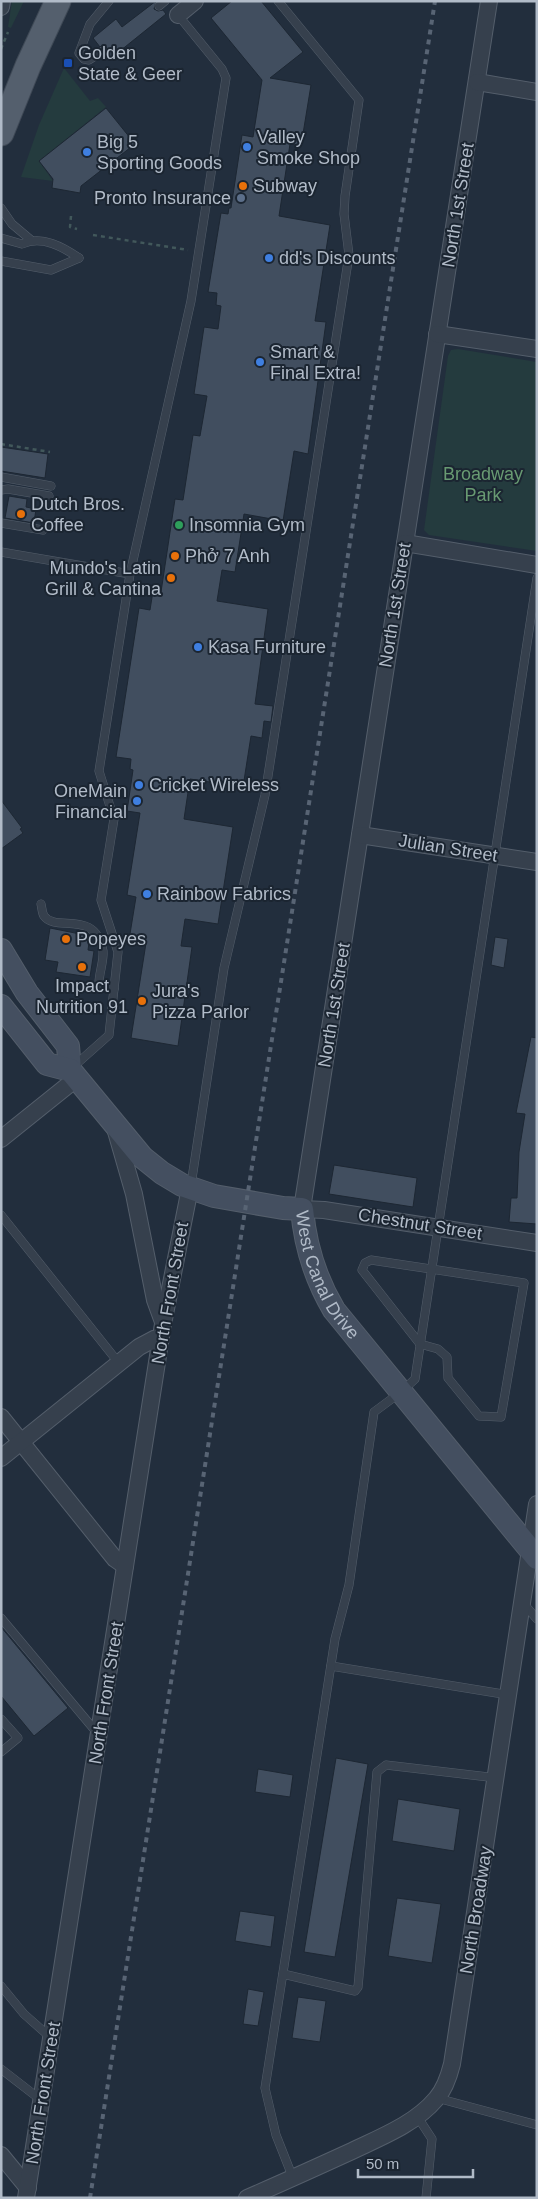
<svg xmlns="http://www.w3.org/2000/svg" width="538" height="2199" viewBox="0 0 538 2199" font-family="Arial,sans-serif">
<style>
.green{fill:#243b3e}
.building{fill:#414e5f;stroke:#1d2733}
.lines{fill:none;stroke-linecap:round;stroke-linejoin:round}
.lane-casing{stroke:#545e6b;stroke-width:9}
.street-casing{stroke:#545e6b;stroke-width:18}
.secondary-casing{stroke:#545e6b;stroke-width:24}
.primary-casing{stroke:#3f4956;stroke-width:27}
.path{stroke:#42585b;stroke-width:2.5;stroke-dasharray:4 4;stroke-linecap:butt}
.lane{stroke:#36404d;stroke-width:8}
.street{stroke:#36404d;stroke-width:16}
.secondary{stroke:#444f60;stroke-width:22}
.primary{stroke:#545f6d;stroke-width:25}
.rail{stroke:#586474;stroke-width:4;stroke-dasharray:5 5;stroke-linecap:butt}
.transit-dot{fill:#1a4fb4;stroke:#1b2531;stroke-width:2}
.shop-dot{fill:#3f7fe0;stroke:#1b2531;stroke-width:2}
.food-dot{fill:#e8710a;stroke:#1b2531;stroke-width:2}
.service-dot{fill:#5c6f8a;stroke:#1b2531;stroke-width:2}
.leisure-dot{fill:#2e9e5b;stroke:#1b2531;stroke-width:2}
.labels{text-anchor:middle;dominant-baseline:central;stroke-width:4;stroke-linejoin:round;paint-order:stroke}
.poi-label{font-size:18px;fill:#b1bbc8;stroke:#1b2531;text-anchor:start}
.street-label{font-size:18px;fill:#b1bbc8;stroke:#1b2531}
.park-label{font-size:18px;fill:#689a72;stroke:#1b2531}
</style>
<rect width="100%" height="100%" fill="#222e3d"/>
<g class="green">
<path d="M12,1H24L11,28L8,27Z"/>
<path d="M64,68L90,101L98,98L106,107L39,161L53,181L21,177L39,125Z"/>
<path d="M458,349L537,362V551L429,535L424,530L448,356L451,350Z"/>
</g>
<g class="building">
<path d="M156,1L154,9L158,11L163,10L166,14L110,59L107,55L109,51L107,48L103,45L100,47L93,38L116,19L122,27Z"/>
<path d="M232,1H261L303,52L270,78L311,85L301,146L290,144L279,216L330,225L315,321L326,322L308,454L294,451L283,521L244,514L235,572L222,570L217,601L268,609L255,704L273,706L271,722L264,721L262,738L251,736L243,787L190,779L184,819L233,827L218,924L185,919L181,946L192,947L178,1046L131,1038L146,943L129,940L136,897L127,895L140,813L127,811L133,770L130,769L131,759L116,757L139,608L150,610L153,591L161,592L175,499L183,500L193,435L200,436L207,396L194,394L204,327L218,329L221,306L216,305L217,293L208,292L221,213L228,214L229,208H231L242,135L253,137L262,80L211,18Z"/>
<path d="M106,108L135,144L81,186L80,193L52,188L53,179L39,161Z"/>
<path d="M1,447L48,454L45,478L1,471Z"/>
<path d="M9,496L27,499L26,507L36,509L34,523L5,518Z"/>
<path d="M1,800L22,828L20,829L23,833L1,849Z"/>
<path d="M50,928L90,936L88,950L94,951L90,977L56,972L58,962L45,960Z"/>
<path d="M495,937L508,939L504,968L491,965Z"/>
<path d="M531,1037L537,1038V1224L509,1222L511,1198H517L519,1152L525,1114L516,1113Z"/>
<path d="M334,1165L417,1178L413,1207L329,1194Z"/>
<path d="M1,1627L68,1708L34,1736L1,1696Z"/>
<path d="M336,1758L368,1764L335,1957L304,1952Z"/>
<path d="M258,1769L293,1775L290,1797L255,1792Z"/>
<path d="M398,1799L460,1809L454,1851L392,1841Z"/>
<path d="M397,1898L441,1904L432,1963L388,1956Z"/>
<path d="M240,1911L275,1916L271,1947L235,1941Z"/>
<path d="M248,1989L264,1992L258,2026L243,2024Z"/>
<path d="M298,1997L326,2001L320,2042L292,2038Z"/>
</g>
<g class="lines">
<defs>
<g id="lane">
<path d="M159,6L165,1"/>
<path d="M103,51L89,60L84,59L79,53L90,24L109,1"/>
<path d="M1,208L12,224L31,240"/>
<path d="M1,238L22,244C42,235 63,247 79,258"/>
<path d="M1,261L51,270L79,258"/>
<path d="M1,477L51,486"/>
<path d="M1,490L8,489L49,496"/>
<path d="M1,523L43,530"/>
<path d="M1,552L130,574"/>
<path d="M41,904C42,908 42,913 44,916C56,933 95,908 103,951C104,961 99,973 99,983L102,987L114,989"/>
<path d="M73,1067L109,1035L118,952L101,900L114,819L99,771L130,574L191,301L226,78L222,69L178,15"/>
<path d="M191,1185L224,968L265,795L349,255L344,214L345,196L359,100L278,1"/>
<path d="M1,1215L118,1362"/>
<path d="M371,1260L524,1283L501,1417L479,1416L448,1378L447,1357L438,1349L420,1344L362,1270L365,1263Z"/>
<path d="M523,1603L537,1619"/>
<path d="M1,1618L98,1734"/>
<path d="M331,1666L509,1695"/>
<path d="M1,1719L18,1738L1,1752"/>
<path d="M283,1974L355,1991L358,1987L377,1772L386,1765L497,1778"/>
<path d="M1,1986L24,2014L50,2037"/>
<path d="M1,2069L41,2100"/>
<path d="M437,2098L537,2125"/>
<path d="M417,2116L432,2139L426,2198"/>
<path d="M293,2178L276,2135L265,2088L335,1639L349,1585L374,1412L401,1392L415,1379L537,578"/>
</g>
<g id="street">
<path d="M489,1L302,1209L324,1210L537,1243"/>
<path d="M1,7L2,1"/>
<path d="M178,15L195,1"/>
<path d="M477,82L537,92"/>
<path d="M437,334L537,349"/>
<path d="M405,543L537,565"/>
<path d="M360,835L537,862"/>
<path d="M115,1128L134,1194L155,1300L163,1322"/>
<path d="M1,1139L77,1078"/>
<path d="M1,1417L115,1559L125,1566"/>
<path d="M1,1458L139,1347L154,1339L161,1338"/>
<path d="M1,2155L28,2188"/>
<path d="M26,2198L163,1324L190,1188"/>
<path d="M247,2198C282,2183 317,2167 352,2151C381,2137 415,2124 436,2099C445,2089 449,2076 452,2064L537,1504"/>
</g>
<g id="secondary">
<path d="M1,950L27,993L68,1046L70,1070"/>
<path id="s1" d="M1,1006L47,1064L70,1070L142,1157L162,1173L182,1185L214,1196L283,1208L302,1209C305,1245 315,1278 334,1310L537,1558"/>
</g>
<path id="primary" d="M1,133L28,66L58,1"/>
</defs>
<use href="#lane" class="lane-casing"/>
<use href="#street" class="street-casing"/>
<use href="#secondary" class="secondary-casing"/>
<use href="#primary" class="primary-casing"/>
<g class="path">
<path d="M1,49L8,32"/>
<path d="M71,216L70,227L77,229"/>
<path d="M93,235L188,250"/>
<path d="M1,444L50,452"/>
</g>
<use href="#lane" class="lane"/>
<use href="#street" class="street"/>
<use href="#secondary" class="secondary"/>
<use href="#primary" class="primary"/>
<path class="rail" d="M90,2198L435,1"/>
</g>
<rect class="transit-dot" x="63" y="58" width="10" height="10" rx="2.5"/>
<g class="shop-dot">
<circle cx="247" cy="147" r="5"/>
<circle cx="87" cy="152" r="5"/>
<circle cx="269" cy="258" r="5"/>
<circle cx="260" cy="362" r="5"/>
<circle cx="198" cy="647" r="5"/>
<circle cx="139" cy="785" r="5"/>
<circle cx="137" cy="801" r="5"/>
<circle cx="147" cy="894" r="5"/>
</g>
<g class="food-dot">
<circle cx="243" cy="186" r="5"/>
<circle cx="21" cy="514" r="5"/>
<circle cx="175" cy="556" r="5"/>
<circle cx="171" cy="578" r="5"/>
<circle cx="66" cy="939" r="5"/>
<circle cx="82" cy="967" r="5"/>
<circle cx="142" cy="1001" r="5"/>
</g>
<circle class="service-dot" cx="241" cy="198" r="5"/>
<circle class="leisure-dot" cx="179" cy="525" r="5"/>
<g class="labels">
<g class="poi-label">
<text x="78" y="53">Golden<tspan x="78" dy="21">State &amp; Geer</tspan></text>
<text x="257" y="137">Valley<tspan x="257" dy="21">Smoke Shop</tspan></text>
<text x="97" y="142">Big 5<tspan x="97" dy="21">Sporting Goods</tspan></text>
<text x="253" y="186">Subway</text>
<text x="231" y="198" text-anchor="end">Pronto Insurance</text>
<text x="279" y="258">dd's Discounts</text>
<text x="270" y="352">Smart &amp;<tspan x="270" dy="21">Final Extra!</tspan></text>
<text x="31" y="504">Dutch Bros.<tspan x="31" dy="21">Coffee</tspan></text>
<text x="189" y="525">Insomnia Gym</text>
<text x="185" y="556">Phở 7 Anh</text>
<text x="161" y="568" text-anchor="end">Mundo's Latin<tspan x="161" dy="21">Grill &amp; Cantina</tspan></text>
<text x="208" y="647">Kasa Furniture</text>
<text x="149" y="785">Cricket Wireless</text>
<text x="127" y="791" text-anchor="end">OneMain<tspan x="127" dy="21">Financial</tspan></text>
<text x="157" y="894">Rainbow Fabrics</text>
<text x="76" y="939">Popeyes</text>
<text x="82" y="986" text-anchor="middle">Impact<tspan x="82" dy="21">Nutrition 91</tspan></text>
<text x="152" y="991">Jura's<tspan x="152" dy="21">Pizza Parlor</tspan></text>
</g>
<g class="street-label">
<text transform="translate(458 205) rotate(-81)">North 1st Street</text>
<text transform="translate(395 605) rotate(-81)">North 1st Street</text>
<text transform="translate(448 848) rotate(9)">Julian Street</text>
<text transform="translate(334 1005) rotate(-81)">North 1st Street</text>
<text transform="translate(420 1224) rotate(9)">Chestnut Street</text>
<text stroke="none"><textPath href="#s1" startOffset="454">West Canal Drive</textPath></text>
<text transform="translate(170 1293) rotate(-80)">North Front Street</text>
<text transform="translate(106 1693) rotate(-81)">North Front Street</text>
<text transform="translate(476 1910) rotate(-81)">North Broadway</text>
<text transform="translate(43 2093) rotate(-81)">North Front Street</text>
</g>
<g class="park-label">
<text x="483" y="474">Broadway<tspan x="483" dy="21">Park</tspan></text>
</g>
</g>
<rect width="538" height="2199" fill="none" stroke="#b1bbc8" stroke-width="5"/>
<path d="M358 2169v8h115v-8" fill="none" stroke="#b1bbc8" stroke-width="2.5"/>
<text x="366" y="2169" font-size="15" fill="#b1bbc8" stroke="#1b2531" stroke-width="4" paint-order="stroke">50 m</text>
</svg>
